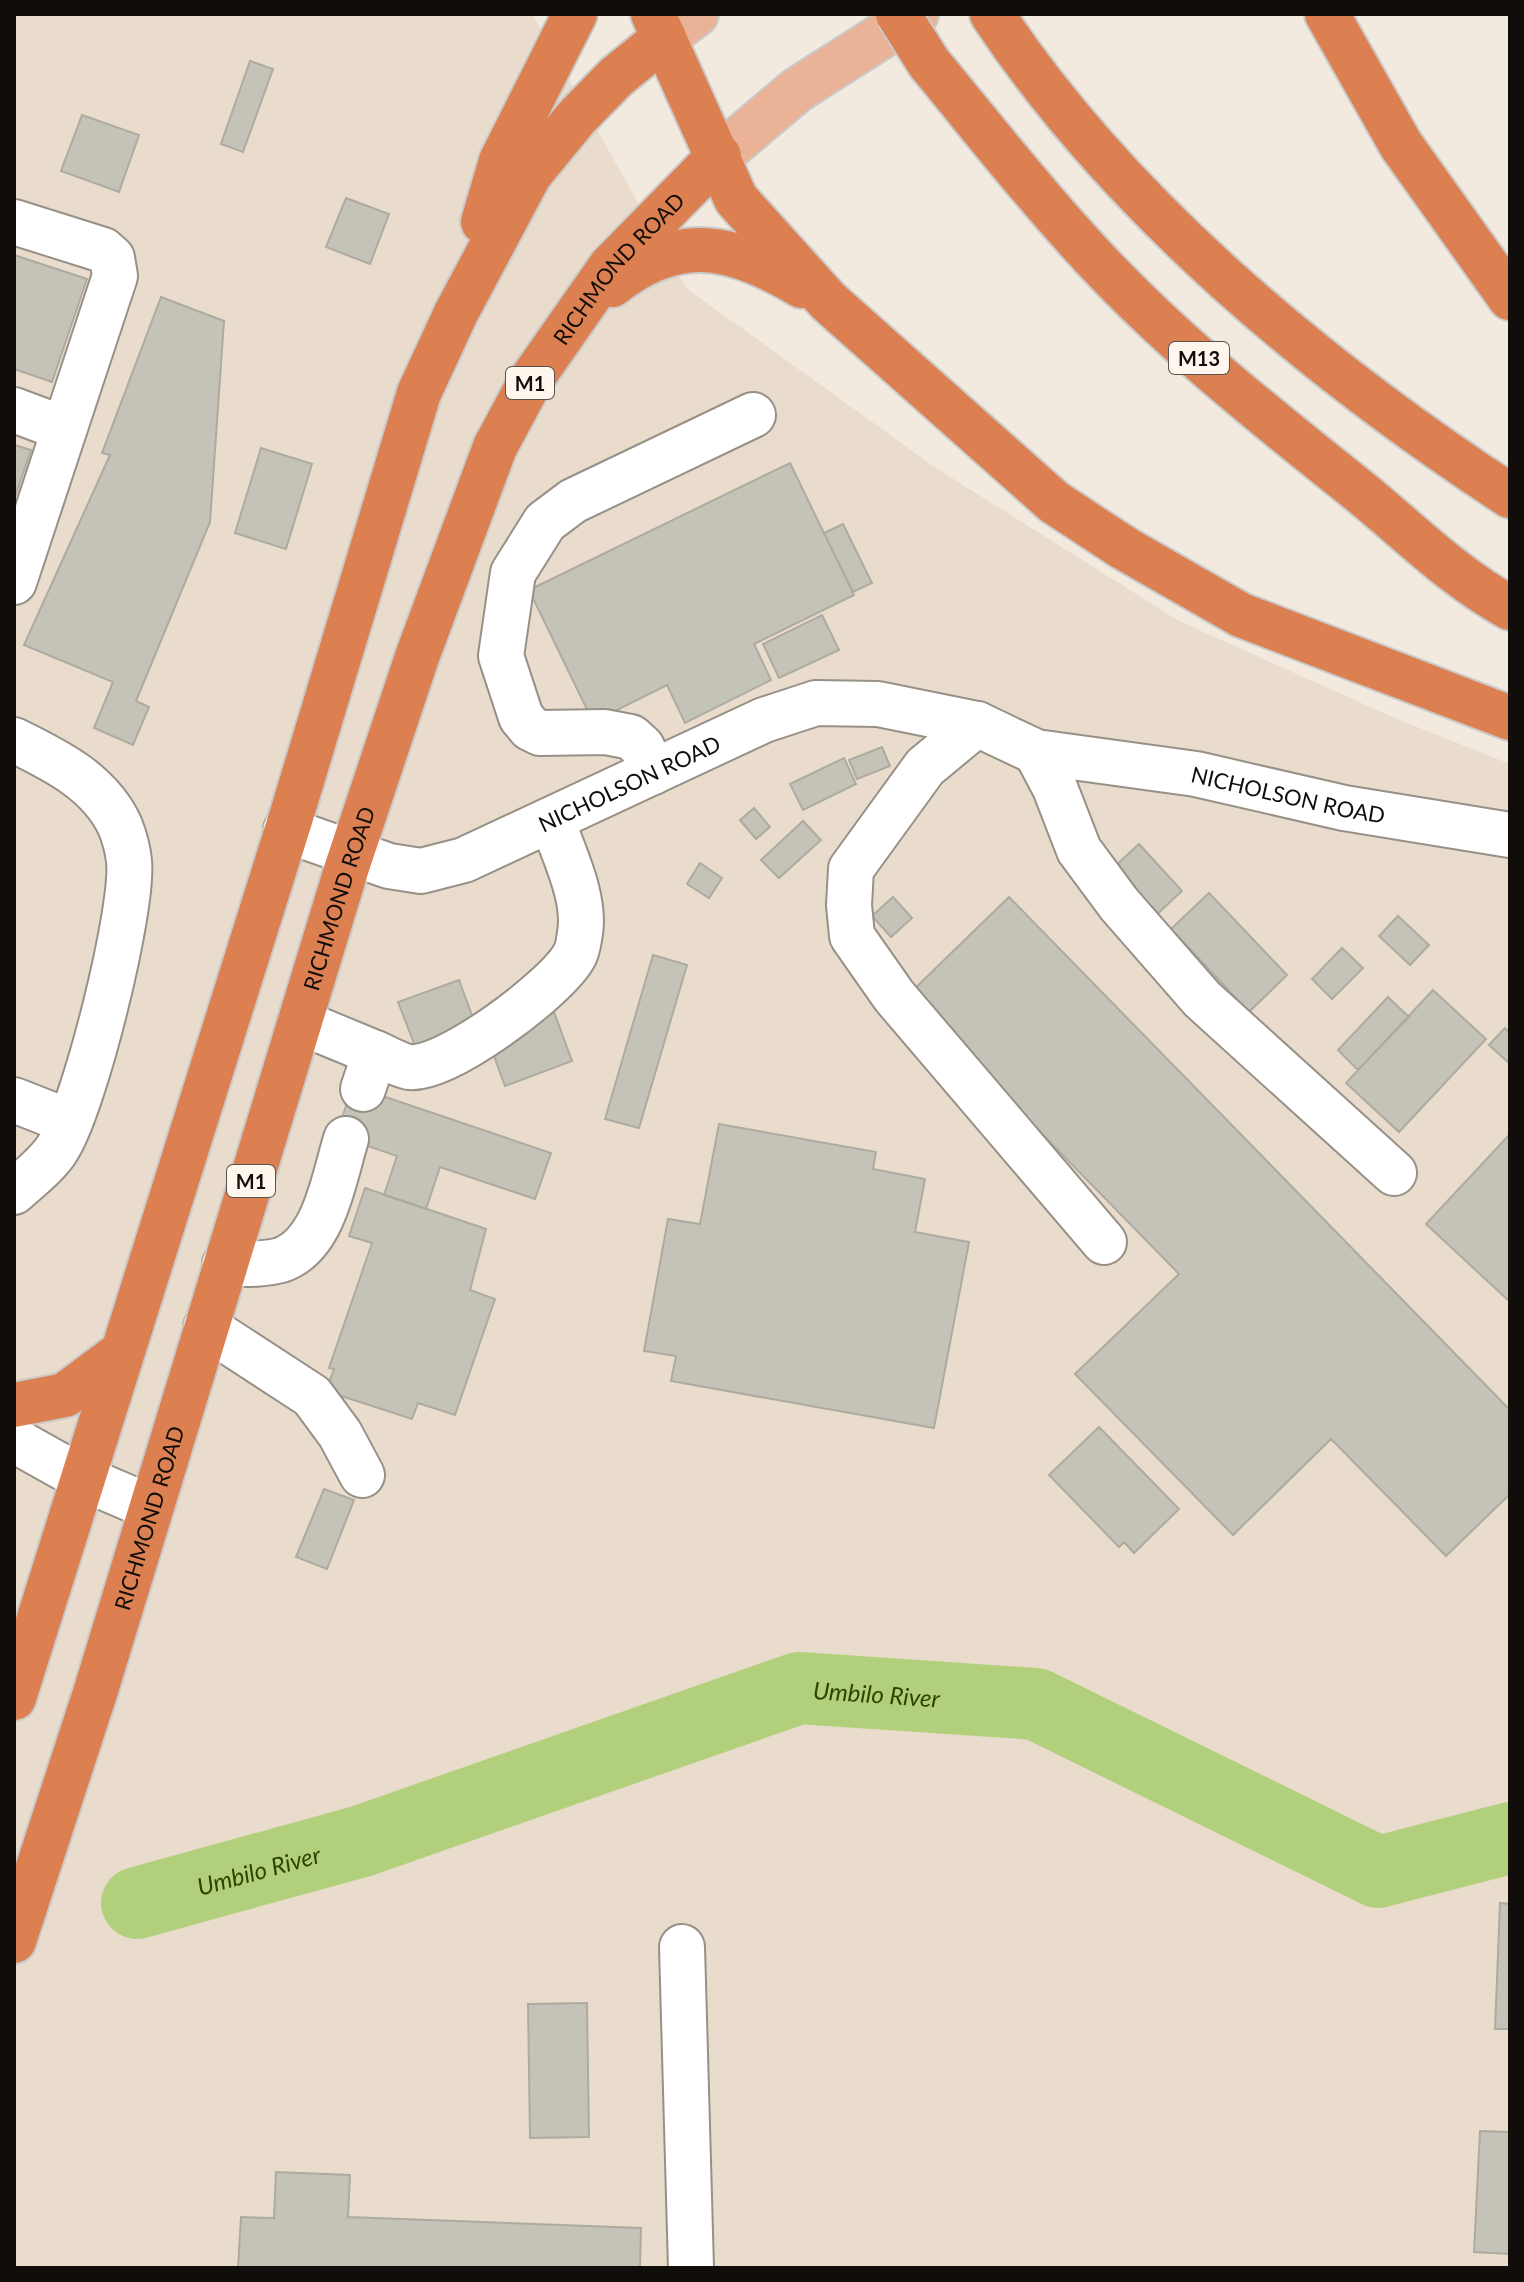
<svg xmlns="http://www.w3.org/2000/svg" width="1524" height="2282" font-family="Lato,sans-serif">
<rect width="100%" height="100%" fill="#f2e9df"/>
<!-- built -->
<path fill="#eadccc" d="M14,14h518l154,274 250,180 243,153 218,98 113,45v1504h-1496z"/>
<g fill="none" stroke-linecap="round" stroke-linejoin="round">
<!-- stream -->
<path stroke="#b2d07b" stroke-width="12" d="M110,1914l27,-11"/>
<!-- river -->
<path stroke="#b2d07b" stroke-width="72" id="s1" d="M137,1903l225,-62 437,-153 237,16 342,168 132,-34"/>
</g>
<!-- building -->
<path fill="#c5c3b8" stroke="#adaba0" stroke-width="2" d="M250,61l23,8 -30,83 -22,-8z
M82,115l57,20 -20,57 -58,-21z
M346,198l43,16 -19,50 -44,-17z
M14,255l73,24 -35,103 -38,-13z
M161,297l63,24 -14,201 -74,179 13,6 -16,38 -39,-17 19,-46 -89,-37 86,-190 -8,-2z
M14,445l17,5 -17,50z
M261,448l51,16 -26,85 -51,-16z
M790,463l64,132 -100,49 17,36 -86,43 -18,-38 -74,37 -64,-132z
M843,524l29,59 -19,9 -29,-59z
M822,615l17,35 -60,28 -16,-34z
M882,747l8,19 -33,13 -8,-19z
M844,758l12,26 -53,26 -13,-26z
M754,808l16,19 -14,12 -16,-19z
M803,821l18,19 -42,38 -18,-18z
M1139,844l43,47 -27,25 -43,-47z
M700,863l22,15 -13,20 -22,-14z
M1209,893l78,82 -38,37 -78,-83z
M893,897l19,21 -21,19 -19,-21z
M1009,897l501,513v84l-64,62 -115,-117 -98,96 -158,-161 104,-100 -272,-278z
M1398,916l31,29 -19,20 -31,-29z
M1342,948l21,20 -31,31 -20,-20z
M653,955l34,10 -48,163 -34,-9z
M459,980l18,49 -60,22 -19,-49z
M1433,990l53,49 -87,93 -53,-49z
M1388,997l21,20 -51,53 -20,-20z
M554,1012l18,49 -67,25 -18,-49z
M1505,1028l5,5v31l-21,-19z
M353,1086l198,67 -16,46 -95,-32 -14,42 -42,-14 13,-39 -61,-21z
M719,1124l157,28 -3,17 52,10 -10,53 54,10 -35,186 -263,-47 5,-25 -32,-5 24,-132 32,5z
M1510,1134v168l-84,-78z
M365,1188l121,41 -16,61 25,9 -40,116 -37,-12 -6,16 -86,-28 8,-22 -5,-1 43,-125 -23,-7z
M1099,1427l80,82 -45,44 -10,-11 -5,5 -70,-72z
M324,1489l30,11 -27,69 -31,-12z
M1500,1903l10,1v125h-15z
M587,2003l2,134 -59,1 -2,-134z
M1480,2131l30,1v122l-36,-2z
M276,2172l74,3 -2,42 293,11 -1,40h-402l3,-51 33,1z"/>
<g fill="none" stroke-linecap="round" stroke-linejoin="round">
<!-- minor casing -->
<g stroke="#979087" stroke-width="48">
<g id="minor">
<path d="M14,222l89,28 9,8 3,18 -101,306"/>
<path d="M14,410l48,18"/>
<path d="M977,724l-52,43 -74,102 -2,36 3,31 42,60 210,246"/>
<path d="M14,740c41,20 86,42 106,86 4,10 8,25 9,35 5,48 -45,248 -72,288 -10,16 -29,30 -43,43"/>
<path d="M1036,752l19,36 24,62 40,54 83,95 192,174"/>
<path d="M653,772l-11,-25 -11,-10 -26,-5 -65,1 -10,-5 -9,-11 -20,-61 12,-83 32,-51 28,-21 180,-86"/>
<path id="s2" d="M286,830l103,36 32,5 43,-11 300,-140 52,-17 62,1 99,20 59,28 160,22 148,34 166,27"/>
<path d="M300,1022l75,31 -12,36"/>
<path d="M375,1053c10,4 23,12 34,14 36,5 148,-79 165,-111 4,-6 5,-17 6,-23 6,-36 -17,-80 -28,-113"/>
<path d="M14,1100l56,22"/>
<path d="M225,1264c18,0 38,1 56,-4 44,-15 53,-83 65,-121"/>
<path d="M206,1327l106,69 28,38 22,41"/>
<path d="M14,1440l68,38 68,29"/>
<path d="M682,1947l9,321"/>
</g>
</g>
<!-- major casing -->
<g stroke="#cacac9" stroke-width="48">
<path id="major" d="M664,38l32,-24
M719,156l78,-66 119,-76"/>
</g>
<!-- highway casing -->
<g stroke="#cacac9" stroke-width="48">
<g id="highway">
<path d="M653,14l83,185 92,102 226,201 70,46 117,67 269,103"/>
<path d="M992,14c127,192 327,357 518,482"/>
<path d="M1327,14l74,131 109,153"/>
<path d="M929,63c48,58 94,117 144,172 83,94 182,173 280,251 54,43 96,88 157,122"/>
<path d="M483,222l18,-61 74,-147"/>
<path d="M612,285c67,-53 121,-40 190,1"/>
<path d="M14,1405l51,-10 55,-41"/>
<path d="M14,1698l277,-881 128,-424 37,-80 74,-139 46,-56 40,-41 48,-39"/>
<path id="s3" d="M14,1941l82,-251 251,-823 70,-210 78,-210 36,-67 79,-113 109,-111"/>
</g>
</g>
<!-- minor -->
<use href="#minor" stroke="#fff" stroke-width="44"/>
<!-- major -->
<use href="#major" stroke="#eab297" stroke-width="44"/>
<!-- highway -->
<use href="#highway" stroke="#dc7f51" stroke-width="44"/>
<!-- highway-bridge casing -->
<g stroke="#cacac9" stroke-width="48" stroke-linecap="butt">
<path id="highway-bridge" d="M898,14l31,49"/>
</g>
<!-- highway-bridge -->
<use href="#highway-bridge" stroke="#dc7f51" stroke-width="44"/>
</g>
<g text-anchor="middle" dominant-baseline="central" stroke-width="8" stroke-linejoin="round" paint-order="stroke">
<!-- shield labels -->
<g fill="#fff7ed" stroke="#58534e" stroke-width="2">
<rect x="1169" y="342" width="60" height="32" rx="6"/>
<rect x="506" y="367" width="48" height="32" rx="6"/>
<rect x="227" y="1165" width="48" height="32" rx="6"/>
</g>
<g font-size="20" font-weight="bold" fill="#100d0a">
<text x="1199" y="358">M13</text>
<text x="530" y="383">M1</text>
<text x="251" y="1181">M1</text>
</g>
<!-- street labels -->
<g font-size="22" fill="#100d0a" stroke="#fff7ed">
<text stroke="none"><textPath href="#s3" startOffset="1788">RICHMOND ROAD</textPath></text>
<text stroke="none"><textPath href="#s2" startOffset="368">NICHOLSON ROAD</textPath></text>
<text stroke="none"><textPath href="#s2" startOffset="1056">NICHOLSON ROAD</textPath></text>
<text stroke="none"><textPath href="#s3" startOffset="1092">RICHMOND ROAD</textPath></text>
<text stroke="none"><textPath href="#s3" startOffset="444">RICHMOND ROAD</textPath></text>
</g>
<!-- water labels -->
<g font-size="24" font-style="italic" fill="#314201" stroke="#fff7ed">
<text stroke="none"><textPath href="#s1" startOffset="774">Umbilo River</textPath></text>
<text stroke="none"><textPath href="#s1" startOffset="126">Umbilo River</textPath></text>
</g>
</g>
<!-- border -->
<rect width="1524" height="2282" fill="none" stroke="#100d0a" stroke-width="32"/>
</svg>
